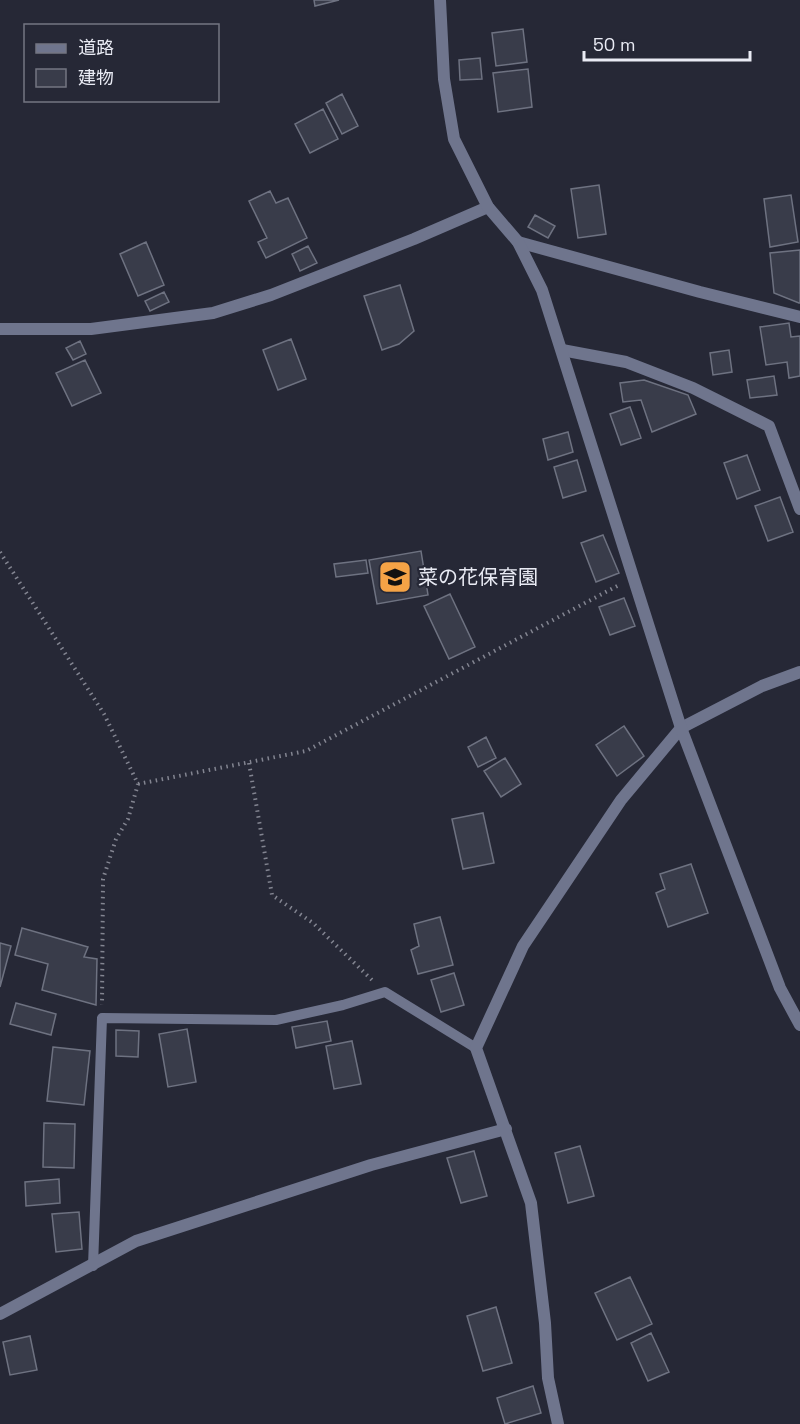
<svg xmlns="http://www.w3.org/2000/svg" width="800" height="1424" font-family="'Space Grotesk','Noto Sans JP',sans-serif">
<rect width="100%" height="100%" fill="#262836"/>
<!-- building -->
<path fill="#393c4a" stroke="#6e7281" stroke-width="1.5" d="M314,0h25l-24,6z
M523,29l4,33 -31,4 -4,-33z
M480,58l2,21 -22,1 -1,-20z
M528,69l4,38 -34,5 -5,-39z
M342,94l16,32 -16,8 -16,-31z
M323,109l15,30 -28,14 -15,-29z
M599,185l7,49 -28,4 -7,-49z
M270,191l6,12 12,-5 19,40 -41,20 -8,-16 9,-4 -18,-37z
M791,195l7,47 -28,5 -6,-48z
M535,215l20,11 -7,12 -20,-11z
M146,242l18,43 -26,11 -18,-42z
M308,246l9,17 -17,8 -8,-17z
M800,250v53h-1l-25,-10 -4,-40z
M400,285l14,46 -15,13 -17,6 -18,-54z
M164,292l5,10 -19,9 -5,-10z
M789,323l2,14 9,-1v40l-11,2 -2,-16 -21,3 -6,-38z
M291,339l15,40 -28,11 -15,-40z
M80,341l6,13 -13,6 -7,-12z
M729,350l3,22 -19,3 -3,-22z
M85,360l16,33 -29,13 -16,-33z
M774,376l3,19 -27,3 -3,-18z
M644,380l44,15 8,19 -44,18 -11,-32 -18,2 -3,-19z
M630,407l11,31 -20,7 -11,-31z
M568,432l5,20 -25,8 -5,-21z
M747,455l13,35 -23,9 -13,-36z
M577,460l9,31 -23,7 -9,-31z
M780,497l13,35 -25,9 -13,-35z
M603,535l16,38 -23,9 -15,-39z
M421,551l7,44 -51,9 -8,-44z
M366,560l2,13 -32,4 -2,-13z
M450,594l25,53 -26,12 -25,-53z
M624,598l11,28 -25,9 -11,-28z
M624,726l20,30 -27,20 -21,-31z
M486,737l10,21 -18,9 -10,-20z
M505,758l16,26 -20,13 -17,-26z
M483,813l11,50 -31,6 -11,-50z
M691,864l17,49 -40,14 -12,-34 9,-4 -5,-15z
M440,917l13,48 -35,9 -7,-24 8,-4 -5,-22z
M22,928l66,19 -4,10 13,2 -1,46 -54,-15 6,-26 -33,-9z
M0,943l11,3 -11,41z
M454,973l10,32 -23,7 -10,-32z
M16,1003l40,11 -5,21 -41,-11z
M327,1021l4,20 -35,7 -4,-21z
M187,1029l9,53 -28,5 -9,-53z
M116,1030l23,1 -1,26 -22,-1z
M352,1041l9,43 -27,5 -8,-43z
M53,1047l37,4 -6,54 -37,-4z
M44,1123l31,1 -1,44 -31,-1z
M580,1146l14,50 -26,7 -13,-50z
M474,1151l13,45 -26,7 -14,-45z
M59,1179l1,24 -34,3 -1,-24z
M79,1212l3,37 -26,3 -4,-38z
M630,1277l22,47 -35,16 -22,-47z
M496,1307l16,56 -29,8 -16,-55z
M651,1333l18,39 -21,9 -17,-38z
M30,1336l7,34 -27,5 -7,-33z
M533,1386l8,27 -36,11 -8,-26z"/>
<g fill="none" stroke-linecap="round" stroke-linejoin="round">
<!-- path -->
<path stroke="#838591" stroke-width="4" stroke-dasharray="1.5 4.5" stroke-linecap="butt" d="M0,552l104,162 34,70 -10,35 -12,20 -13,40 -1,126
M249,763l23,132 41,28 59,57
M138,784l168,-33 313,-166"/>
<!-- service -->
<path stroke="#6f758d" stroke-width="10" d="M93,1266l9,-248 174,2 67,-15 42,-13 91,56"/>
<!-- minor -->
<path stroke="#6f758d" stroke-width="12" d="M518,242l182,50 100,25
M0,329h91l122,-16 58,-18 143,-56 74,-32
M562,350l64,12 67,26 76,38 31,83
M0,1314l136,-73 235,-76 135,-36
M558,1424l-10,-46 -3,-55 -14,-120 -55,-155 47,-102 98,-146 60,-72 81,-42 38,-14"/>
<!-- tertiary -->
<path stroke="#6f758d" stroke-width="12" d="M440,0l4,79 10,60 34,68 30,35 24,48 139,438 99,260 20,37"/>
</g>
<!-- icons -->
<defs>
<g id="school-square" transform="scale(1.725)"><rect x="-9" y="-9" width="18" height="18" rx="4" fill="#f5a346" stroke="#262836"/><path d="M0-5L7-2L0 1L-7-2ZM-4 1L0 2.5L4 1V4Q0 6-4 4Z" fill="#111"/></g>
</defs>
<g fill-rule="evenodd">
<use href="#school-square" x="395" y="577"/>
</g>
<g text-anchor="middle" dominant-baseline="central" stroke-width="4.5" stroke-linejoin="round" paint-order="stroke">
<!-- poi labels -->
<g font-size="20" fill="#e9ebf4" stroke="#262836" text-anchor="start">
<text x="418" y="577">菜の花保育園</text>
</g>
</g>
<!-- legend -->
<rect x="24" y="24" width="195" height="78" fill="#262836" stroke="#747682" stroke-width="1.5"/>
<rect x="36" y="44" width="30" height="9" fill="#6f758d" stroke="#747682" stroke-width="1.5"/>
<text x="78" y="54" font-size="18" fill="#e9ebf4">道路</text>
<rect x="36" y="69" width="30" height="18" fill="#393c4a" stroke="#747682" stroke-width="1.5"/>
<text x="78" y="84" font-size="18" fill="#e9ebf4">建物</text>
<!-- scale -->
<path d="M584 51v9h166v-9" fill="none" stroke="#e9ebf4" stroke-width="3"/>
<text x="593" y="51" font-size="18" fill="#e9ebf4" stroke="#262836" stroke-width="4.5" paint-order="stroke">50 m</text>
</svg>
